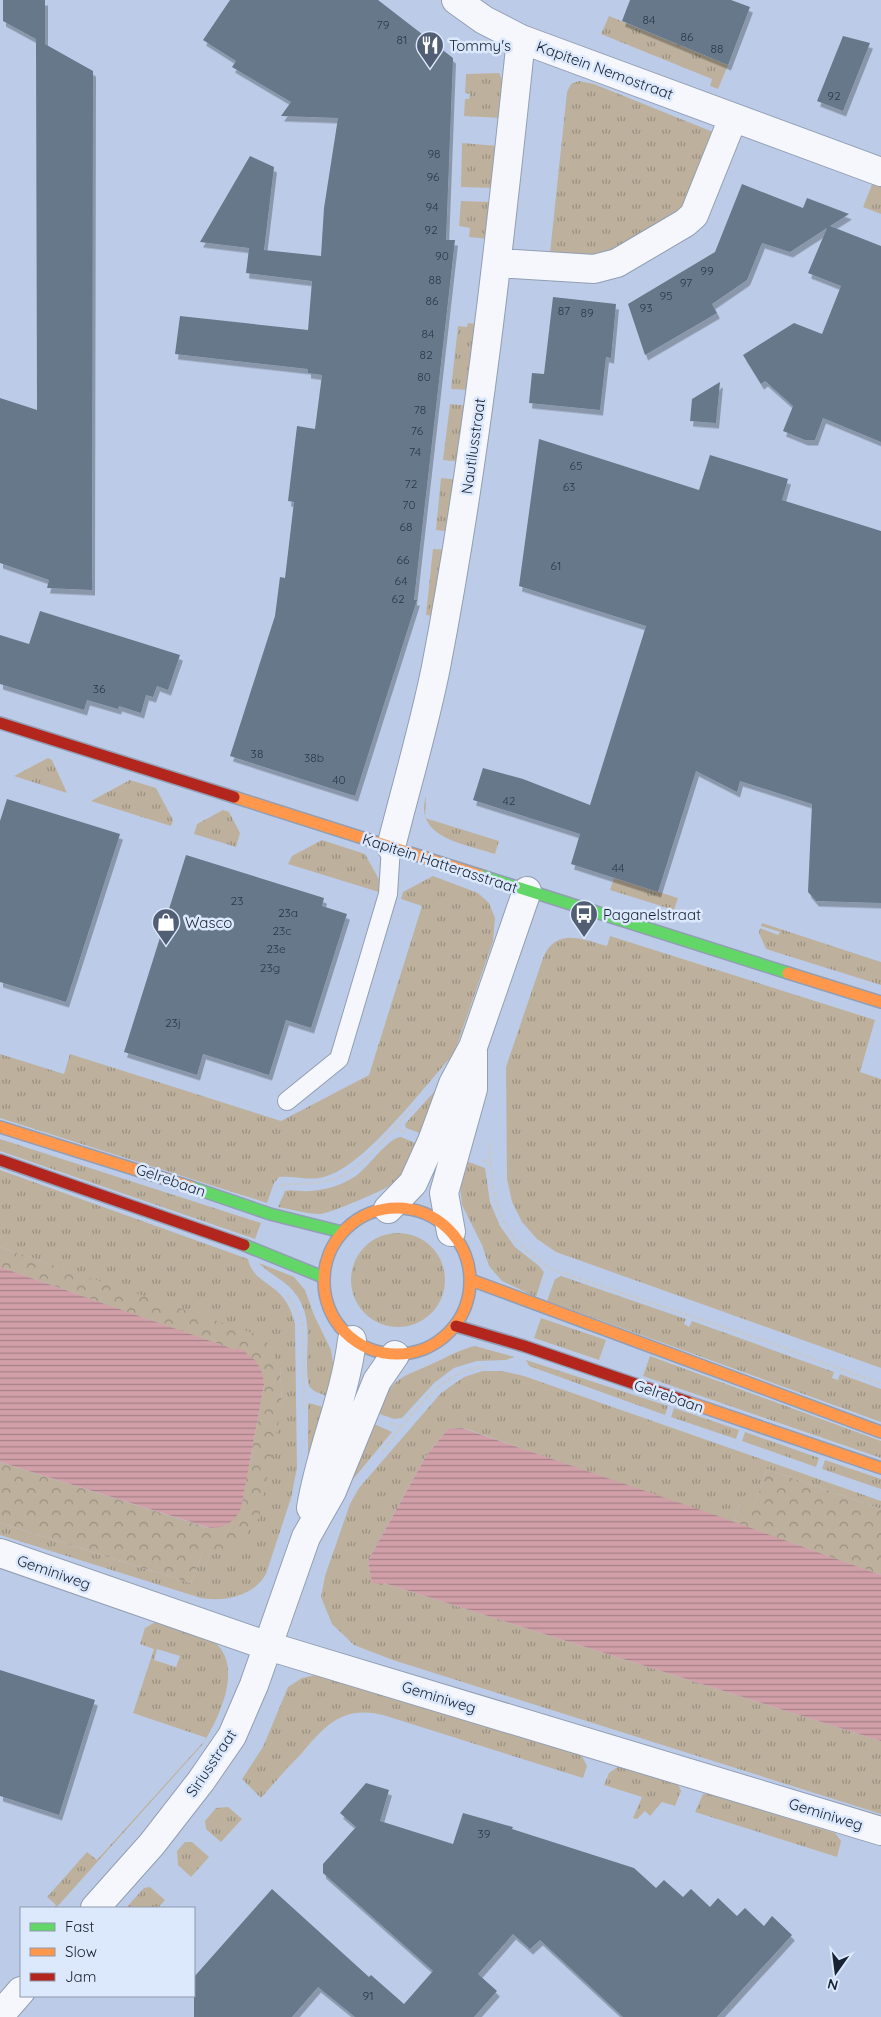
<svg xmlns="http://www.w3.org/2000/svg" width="881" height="2017" font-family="Quicksand,sans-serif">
<defs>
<pattern id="grass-tufts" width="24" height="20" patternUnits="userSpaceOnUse" patternTransform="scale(1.25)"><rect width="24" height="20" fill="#bdb19d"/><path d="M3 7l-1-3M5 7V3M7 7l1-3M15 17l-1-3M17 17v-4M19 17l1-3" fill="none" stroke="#999081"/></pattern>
<pattern id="forest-crowns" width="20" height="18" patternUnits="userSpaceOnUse" patternTransform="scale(1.25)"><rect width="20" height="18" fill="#bdb19d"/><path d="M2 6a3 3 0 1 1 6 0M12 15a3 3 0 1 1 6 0" fill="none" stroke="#999081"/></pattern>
<pattern id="water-rules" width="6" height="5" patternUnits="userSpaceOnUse" patternTransform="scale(1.25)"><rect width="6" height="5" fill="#d09fa7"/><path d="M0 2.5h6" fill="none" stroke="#a88189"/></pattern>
<filter id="shadow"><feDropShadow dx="3" dy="5.5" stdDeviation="0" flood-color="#0004"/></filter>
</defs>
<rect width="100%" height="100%" fill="#bccce8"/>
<!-- grass -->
<path fill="url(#grass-tufts)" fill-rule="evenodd" d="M609,16l119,49 -10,24 -8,-3 2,-7 -111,-45z
M499,73l6,12 -4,33 -37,-2 1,-17h4l1,-5 -5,-1 1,-19z
M579,81l15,3 119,48 -31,79 -83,47 -49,-5 17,-161 4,-8z
M462,143l36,3 -4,42 -33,-1z
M873,182l8,3v29l-18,-7z
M461,201l31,1 -4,37 -19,-2 1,-9 -11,-2z
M468,323l10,1 -8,66 -19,-1 7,-63 9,1z
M450,404l19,2 -7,56 -19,-2z
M441,478l19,2 -6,52 -18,-2z
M433,549l19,1 -9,67 -17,-2z
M48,758l4,2 15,33 -53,-17z
M130,780l26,8 17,32 -2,6 -80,-25z
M426,796l-1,22 74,23 -4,13c-29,-10 -82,-16 -69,-58z
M223,810l6,2 11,21 -4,14 -42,-13 3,-10z
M322,840l43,14 17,31 -3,7 -91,-28 4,-8z
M433,876l45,17 11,10 6,15 -2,23 -36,104 -6,12c-29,32 -87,110 -127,120 -15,4 -30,-1 -45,0l-5,6 -7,20 -267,-85v-64l64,20 6,-20 211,67 88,-46 53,-169 -21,-7 2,-7z
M614,878l64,20 -4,12 -64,-20z
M762,923l119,39v23l-115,-36 -7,-16 1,-5 18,7 2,-3 -19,-6z
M610,936l265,84 -15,52 21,7v289l-325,-116 -19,-13 -15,-17 -10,-20 -5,-23 -1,-112 37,-109c13,-31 39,-19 64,-12z
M443,1082l-18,53 -19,-7 -1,-4z
M401,1137l19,8c-6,13 -12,25 -22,36 -6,6 -69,33 -78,33 -14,0 -29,-5 -42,-7l7,-16c8,-2 16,1 24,0 17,-1 34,-6 48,-16 11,-8 32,-38 44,-38z
M0,1139l261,84 -6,16 -255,-88z
M466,1161l19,7 5,34 10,24 15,21 24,19 5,6 -8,25 -34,-16 -13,-15 -7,-21 -20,-40 -2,-20z
M0,1170l248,89c4,19 19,22 31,34 9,9 13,19 16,31l2,144 -6,30 -25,76c-13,23 -42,28 -65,24l-201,-63v-12l191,60 12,-32 79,-145 -2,-40 -173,-82 -107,-37z
M351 1280a47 47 0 1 1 94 0a47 47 0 1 1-94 0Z
M259,1263l35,14 11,13 9,25 17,35 3,20 -5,27 -15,-6 -5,-5c-7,-32 8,-64 -14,-93 -10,-13 -25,-18 -36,-30z
M561,1276l125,43 -2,5 5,3 3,-6 142,51 -2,6 6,2 2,-6 41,15v33l-334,-121 8,-22z
M541,1318l65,22 -7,20 -65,-22z
M475,1346l39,11 -8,3 -29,1 -23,7 -20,15 -32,35 -8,1 -17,-6c18,-39 23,-34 59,-51 13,-6 25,-13 39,-16z
M650,1356l231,85v17l-238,-82z
M526,1360l142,46 -3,9 -136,-49z
M483,1371h19l22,5 357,125v8l-114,-40 -11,32 -9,5 -7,-3 -7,19 -270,-94 -15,1 -22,27 -56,101 -2,4 4,20 12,2 497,158v73l-488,-154 -39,-15 -22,-21 -11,-27 4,-21 25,-72 9,-16 82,-95 23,-16z
M309,1403l17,5 -18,51v-54z
M674,1408l65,22 -3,9 -65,-22z
M372,1423l20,9 -42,51z
M745,1432l74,26 -3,9 -74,-26z
M825,1460l56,19v10l-59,-20z
M159,1620c17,6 40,11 54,21 32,24 6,78 -11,104l-146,163h-3l3,-3 -9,-8 40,-45 10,8 110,-122 -74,-25 21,-64 -14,-5 5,-16zM157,1649l23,7 -4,11 -22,-7z
M320,1674l261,80 6,12 -4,12 -200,-63c-41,-10 -58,11 -82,39 -14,14 -27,29 -40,44l-19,-19 21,-32 25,-60 14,-9z
M619,1766l59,18 3,7 -6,15 -13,-4 -12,14 -5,-5 -8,8 -4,-1 9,-21 -38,-12 5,-12z
M703,1794h7l125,39 6,8 -4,16 -142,-45z
M228,1807l14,12 -21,23 -15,-13 -1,-8 11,-13z
M185,1842h7l17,15 -18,20 -13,-12 -1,-14z
M150,1887l15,13 -7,8h-32l18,-20z"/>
<!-- forest -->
<path fill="url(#forest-crowns)" d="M0,1247l264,90 16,29 2,40 -23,112 -27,34 -29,-1 -12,32 -191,-60v-61l209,66c15,0 26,-6 32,-20l23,-123c-4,-24 -9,-25 -29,-35l-235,-83z
M767,1469l114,40v66l-148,-53 7,-19 7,2 9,-4z"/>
<!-- water -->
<path fill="url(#water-rules)" d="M0,1267l236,83 1,-2 9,3v2c12,8 17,17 18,32l-23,123c-6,14 -16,20 -31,20l-210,-66z
M462,1428l256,88 163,59v166l-497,-158 -2,2 -10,-3 -4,-21 2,-4 56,-101 22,-27z"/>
<!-- building -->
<path fill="#66788a" filter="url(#shadow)" d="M3,0h42v44l-42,-23z
M230,0h148l75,58 -7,182h9l-41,360h3l-62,196 -125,-40 45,-140 5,-39 5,1 9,-76 -6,-1 9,-75 18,3 7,-54 -14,-2v-4l-133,-15 5,-38 128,14 4,-49 -66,-8 3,-25 -49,-6 50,-86 24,11 -10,83 57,6 3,-48 14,-90 -57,-2 10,-14 -59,-35 4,-6 -33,-21z
M630,0h101l19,7 -22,58 -106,-44z
M843,36l27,7 -27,68 -26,-10z
M36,39l57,32 -1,519 -45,-2 2,-8 -49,-17v-165l37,12z
M742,184l61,24 4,-10 42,16 -19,12 51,20v196l-58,-24 -8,22h-10l-22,-9 10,-25 -28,-25 -4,3 -18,-29 51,-32 28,11 19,-48 -33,-13 19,-45 -37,24 -28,-9 -15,37 -35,24 5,9 -72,42 -17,-51 87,-52z
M553,297l63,7 -5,54 -5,-1 -6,53 -71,-7 3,-30 12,1z
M720,382l-4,41 -26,-2 2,-22z
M539,439l160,51 11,-35 78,24 -6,21 99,31v372l-65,-2 -8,-9 4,-88 -72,-23 -3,11 -41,-21 -38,121 -87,-28 9,-30 -107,-34 10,-32 40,11 67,26 56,-179 -127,-40z
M40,611l140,44 -12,35 -11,-4 -4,11 -7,-2 -5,18 -22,-7 -1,3 -31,-9 -3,10 -84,-26v-49l29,9z
M7,799l113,35 -54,168 -66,-20v-161z
M186,855l138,43 -2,8 25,8 -36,114 -25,-8 -17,55 -66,-21 -6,21 -73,-23z
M0,1670l95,30 -36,115 -59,-19z
M366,1783l23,7 -9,31 73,23 10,-31 50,14 -1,2 122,39 22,20 8,-8 19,17 8,-8 19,18 8,-9 19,18 8,-8 19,18 8,-10 20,19 -75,82h-94l-83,-77 -10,9 -17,-15 -35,40 19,17 -23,26h-119l-37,-30 -26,30h-98v-40l78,-88 97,88 2,-2 33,29 29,-33 -110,-98v-9l33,-37 -16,-14z"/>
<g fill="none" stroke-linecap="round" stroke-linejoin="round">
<!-- lane casing -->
<g stroke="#929eb3" stroke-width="20">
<path id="lane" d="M287,1101l52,-42 49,-165 3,-47"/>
</g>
<!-- street casing -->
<g stroke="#929eb3" stroke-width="30">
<path id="street" d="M456,0l28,20 37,19 360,133
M498,263l96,6 23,-6 68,-40 9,-8 39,-97
M391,847c15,-60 33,-120 45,-180 40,-208 63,-418 85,-628
M388,1209l25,-26 19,-42 21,-57 20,-37 54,-156
M451,1232l-7,-39 29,-104v-38
M311,1508c9,-57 34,-110 41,-168
M0,1553l268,93 613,185
M95,1908l57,-64 49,-63 31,-45 22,-51 52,-148 26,-46 45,-110 18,-26
M0,2015l21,-24"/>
</g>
<!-- fast casing -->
<g stroke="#929eb3" stroke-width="14">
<path id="fast" d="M479,875l309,98
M191,1187l79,27 72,18
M244,1245l79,32"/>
</g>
<!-- slow casing -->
<g stroke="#929eb3" stroke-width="14">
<path id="slow" d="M234,797l245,78
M788,973l93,29
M0,1127l191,60
M324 1281a73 73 0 1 1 146 0a73 73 0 1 1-146 0Z
M471,1280l410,152
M688,1402l193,66"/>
</g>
<!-- jam casing -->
<g stroke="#929eb3" stroke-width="14">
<path id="jam" d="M0,723l234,74
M0,1160l244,85
M456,1326l68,20 164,56"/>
</g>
<!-- path -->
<path stroke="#c4c9d1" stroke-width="3" stroke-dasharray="5 2.5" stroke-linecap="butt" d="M394,1128l17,-19
M482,1160l8,3c5,54 15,74 61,106l217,73 113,42
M490,1163v-20
M280,1187l3,-3c61,1 72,-11 111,-56l12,4
M288,1295l15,29 1,86
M390,1423l12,4
M382,1451c28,-33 57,-82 104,-84"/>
<!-- lane -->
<use href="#lane" stroke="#f5f7fc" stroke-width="18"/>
<!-- street -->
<use href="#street" stroke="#f5f7fc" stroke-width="28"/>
<!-- fast -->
<use href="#fast" stroke="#63d668" stroke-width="11"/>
<!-- slow -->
<use href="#slow" stroke="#ff974d" stroke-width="11"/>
<!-- jam -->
<use href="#jam" stroke="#b3261e" stroke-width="11"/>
</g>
<!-- icons -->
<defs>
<g id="restaurant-pin" transform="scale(1.4375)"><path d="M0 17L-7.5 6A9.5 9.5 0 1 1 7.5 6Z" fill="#515e74" stroke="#dce8fc"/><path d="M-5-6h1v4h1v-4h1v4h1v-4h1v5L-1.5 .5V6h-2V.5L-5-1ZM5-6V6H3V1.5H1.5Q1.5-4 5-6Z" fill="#fff"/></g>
<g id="bus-pin" transform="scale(1.4375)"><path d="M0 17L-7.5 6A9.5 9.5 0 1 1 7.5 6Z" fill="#515e74" stroke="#dce8fc"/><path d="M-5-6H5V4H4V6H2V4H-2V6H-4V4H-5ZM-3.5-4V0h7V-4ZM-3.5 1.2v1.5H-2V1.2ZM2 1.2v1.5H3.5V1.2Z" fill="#fff"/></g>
<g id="shop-pin" transform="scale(1.4375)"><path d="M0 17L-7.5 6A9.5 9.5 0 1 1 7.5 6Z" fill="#515e74" stroke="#dce8fc"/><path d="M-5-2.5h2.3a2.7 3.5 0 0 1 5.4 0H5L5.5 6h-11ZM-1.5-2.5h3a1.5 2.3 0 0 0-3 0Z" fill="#fff"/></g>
</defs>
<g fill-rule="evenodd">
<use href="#restaurant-pin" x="430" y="45"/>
<use href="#bus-pin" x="584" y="914"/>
<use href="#shop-pin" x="166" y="922"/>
</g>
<g text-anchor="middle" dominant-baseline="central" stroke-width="5" stroke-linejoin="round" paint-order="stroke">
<!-- number labels -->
<g font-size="12" fill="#2c384a">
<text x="649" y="19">84</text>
<text x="383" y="24">79</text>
<text x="687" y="36">86</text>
<text x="402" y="39">81</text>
<text x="717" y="48">88</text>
<text x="834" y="95">92</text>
<text x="434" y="153">98</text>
<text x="433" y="176">96</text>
<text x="432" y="206">94</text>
<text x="431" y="229">92</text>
<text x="442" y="255">90</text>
<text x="707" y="270">99</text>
<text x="435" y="279">88</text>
<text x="686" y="282">97</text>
<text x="666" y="295">95</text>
<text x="432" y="300">86</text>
<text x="646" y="307">93</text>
<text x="564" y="310">87</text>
<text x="587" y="312">89</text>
<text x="428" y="333">84</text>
<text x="426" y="354">82</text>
<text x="424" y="376">80</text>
<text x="420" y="409">78</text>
<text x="417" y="430">76</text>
<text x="415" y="451">74</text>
<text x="576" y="465">65</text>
<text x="411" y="483">72</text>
<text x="569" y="486">63</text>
<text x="409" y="504">70</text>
<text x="406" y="526">68</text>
<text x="403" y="559">66</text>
<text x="556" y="565">61</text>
<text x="401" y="580">64</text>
<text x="398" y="598">62</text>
<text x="99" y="688">36</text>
<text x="257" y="753">38</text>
<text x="314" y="757">38b</text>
<text x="339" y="779">40</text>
<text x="509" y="800">42</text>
<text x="618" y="867">44</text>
<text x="237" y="900">23</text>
<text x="288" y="912">23a</text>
<text x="282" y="930">23c</text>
<text x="276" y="948">23e</text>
<text x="270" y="967">23g</text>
<text x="173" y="1022">23j</text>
<text x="484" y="1833">39</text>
<text x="368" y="1995">91</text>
</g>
<!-- poi labels -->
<g font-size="15" fill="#182335" stroke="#dce8fc" text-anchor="start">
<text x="449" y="45">Tommy's</text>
<text x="603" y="914">Paganelstraat</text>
<text x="185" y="922">Wasco</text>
</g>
<!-- street labels -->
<g font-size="15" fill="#182335" stroke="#dce8fc">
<text transform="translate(605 70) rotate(20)">Kapitein Nemostraat</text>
<text transform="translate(473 446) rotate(-82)">Nautilusstraat</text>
<text transform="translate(440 863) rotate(18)">Kapitein Hatterasstraat</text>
<text transform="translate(171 1180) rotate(19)">Gelrebaan</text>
<text transform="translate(669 1396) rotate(19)">Gelrebaan</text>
<text transform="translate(54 1572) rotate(19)">Geminiweg</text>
<text transform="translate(439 1697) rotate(17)">Geminiweg</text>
<text transform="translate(211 1763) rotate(-56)">Siriusstraat</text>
<text transform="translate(826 1814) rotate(17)">Geminiweg</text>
</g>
</g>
<!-- legend -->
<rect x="20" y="1907" width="175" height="90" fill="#dce8fc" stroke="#8e99ac"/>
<rect x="30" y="1923" width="25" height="8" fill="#63d668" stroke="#8e99ac"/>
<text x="65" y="1932" font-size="15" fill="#182335">Fast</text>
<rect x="30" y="1948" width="25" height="8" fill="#ff974d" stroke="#8e99ac"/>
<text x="65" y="1957" font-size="15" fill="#182335">Slow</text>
<rect x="30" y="1973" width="25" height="8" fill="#b3261e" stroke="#8e99ac"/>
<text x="65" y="1982" font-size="15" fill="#182335">Jam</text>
<!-- north arrow -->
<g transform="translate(836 1972) rotate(194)" stroke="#dce8fc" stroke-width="4" paint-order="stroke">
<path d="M0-4L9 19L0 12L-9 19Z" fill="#182335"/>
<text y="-8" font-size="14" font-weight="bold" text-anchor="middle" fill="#182335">N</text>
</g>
</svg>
